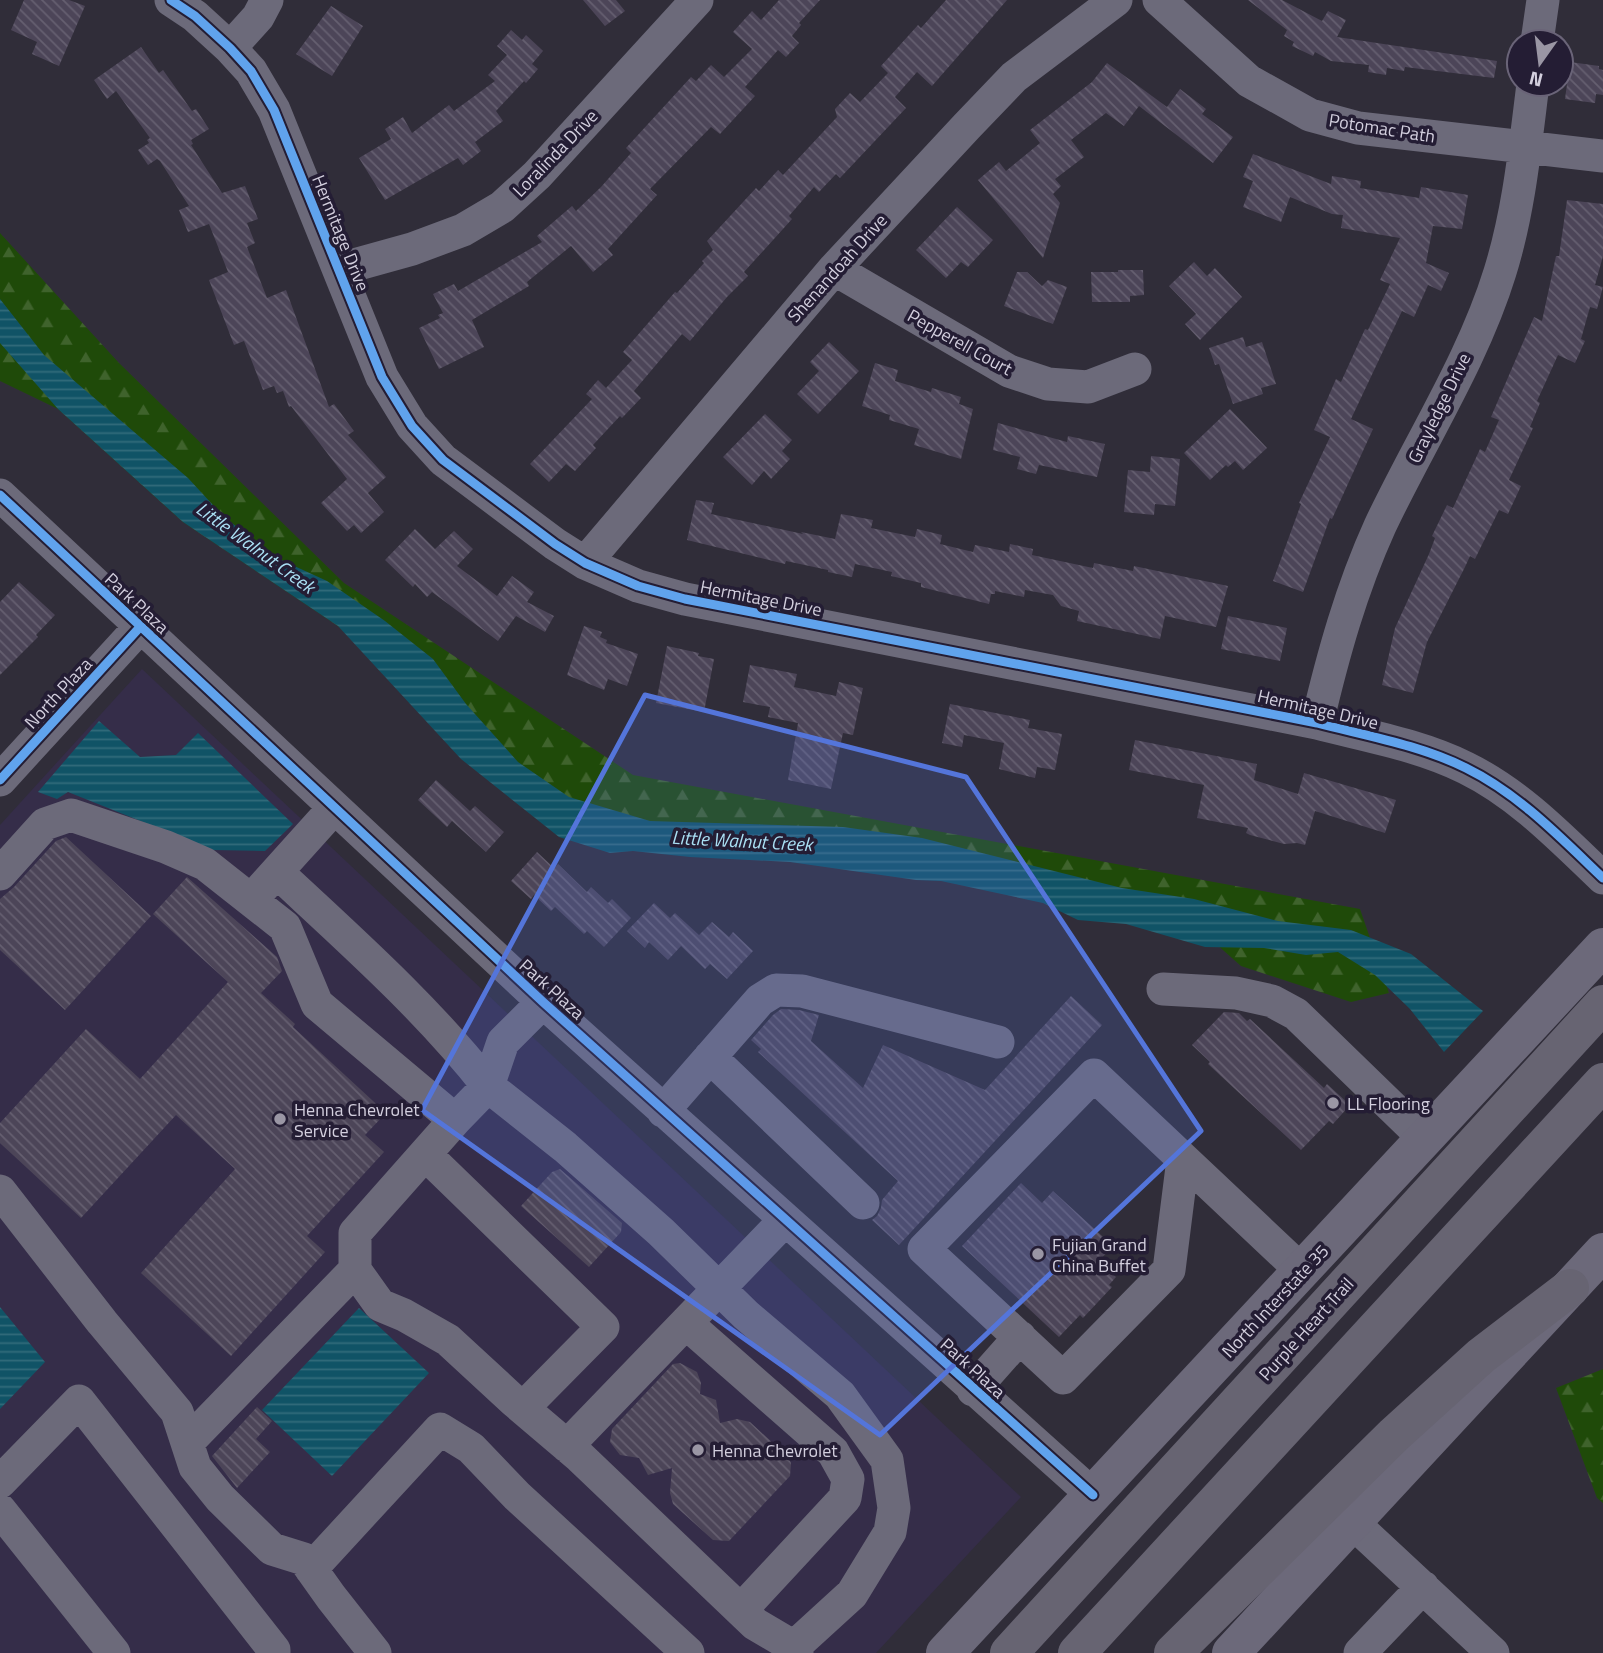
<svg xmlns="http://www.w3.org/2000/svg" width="1603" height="1653" font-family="'Titillium Web',sans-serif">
<defs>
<pattern id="forest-firs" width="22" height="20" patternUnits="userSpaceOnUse" patternTransform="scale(1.75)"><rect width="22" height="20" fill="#1f4a09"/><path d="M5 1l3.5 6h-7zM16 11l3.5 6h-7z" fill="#3f632c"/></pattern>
<pattern id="water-rules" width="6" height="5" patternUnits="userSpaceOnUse" patternTransform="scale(1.75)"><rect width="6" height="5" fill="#105366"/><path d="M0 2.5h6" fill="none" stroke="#326b7b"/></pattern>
<pattern id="building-back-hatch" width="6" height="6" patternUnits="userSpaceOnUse" patternTransform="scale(1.75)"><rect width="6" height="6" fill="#4c4558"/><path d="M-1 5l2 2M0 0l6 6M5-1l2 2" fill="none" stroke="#655f70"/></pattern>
</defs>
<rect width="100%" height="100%" fill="#302d39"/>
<!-- built -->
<path fill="#352d49" d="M142,669l879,828 -145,156h-876v-828z"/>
<!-- forest -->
<path fill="url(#forest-firs)" d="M0,233l119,130 225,220 289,192 727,134 29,84 -38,9 -110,-36 -26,-23 -211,-56 -196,-32 -234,-15 -236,-214 -155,-104 -125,-113 -58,-28z
M1603,1369v134l-6,-5 -41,-110z"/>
<!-- water -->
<path fill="url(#water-rules)" d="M0,299l44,56 144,123 36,39 55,42 48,22 58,40 48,38 33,45 52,58 51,35 81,24 193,6 79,11 200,50 72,11 84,22 73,9 60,24 72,57 -39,41 -34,-43 -35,-34 -37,-23 -32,3 -42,-7 -59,-1 -79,-23 -48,-4 -35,-17 -102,-22 -25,-1 -126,-18 -100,-5 -57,-6 -23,2 -51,-16 -98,-78 -123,-133 -155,-104 -125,-113 -58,-66z
M99,721l41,36 36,-2 22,-22 95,91 -28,27 -52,-1 -145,-58 -11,7 -19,-7z
M0,1307l45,55 -45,47z
M359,1308l70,65 -97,103 -70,-66z"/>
<!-- building -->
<path fill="url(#building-back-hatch)" d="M24,0h45l16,6 -26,60 -27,-12 5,-12 -26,-12z
M583,0h33l9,11 -20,15z
M779,0h41l-21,23 2,2 -9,11 7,7 -13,14 -8,-7 -33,37 10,9 -35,38 -9,-7 -61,62 7,6 -49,54 5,6 -20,17 -22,-26 -44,36 2,4 -57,34 12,27 -45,22 -20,-41 21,-10 -2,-3 5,-2 -10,-19 21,-10 4,7 84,-49 -5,-6 35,-30 4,5 25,-24 30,-34 -5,-5 65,-71 5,4 15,-16 13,12 28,-28 -19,-17 19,-21 9,9z
M946,0h61l-75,86 -15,-14 -22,25 11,11 -66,70 -4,-4 -17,18 -5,-5 -25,29 3,3 -48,53 4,4 -21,21 -37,44 -8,-7 -48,57 7,7 -19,20 -2,-2 -27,29 3,3 -21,23 -9,-7 -17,18 -19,-18 62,-65 -6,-5 12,-14 8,8 26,-28 -9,-8 52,-60 2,1 27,-30 -2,-2 11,-11 -6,-9 49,-53 3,3 19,-21 5,5 54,-58 -2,-8 15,-16 10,9 28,-29 -7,-7 37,-41 3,3z
M1248,0h34l40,21 6,-10 18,9 -9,17 160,24 -3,17 -89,-11 -1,4 -17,-3 -1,7 -18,-3 1,-7 -38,-4 -16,-9 -2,4 -21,-10 2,-4 -10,-6 3,-6z
M331,6l32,20 -31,50 -36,-22z
M511,30l11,10 4,-5 17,16 -11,13 6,5 -12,14 -2,-2 -28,30 7,10 -28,21 6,9 -18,14 -5,-7 -73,42 -26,-42 32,-19 -6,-10 18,-12 9,16 37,-28 5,6 41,-30 -7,-6 19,-20 -10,-9z
M141,47l18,26 4,-3 29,41 4,-2 13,20 -18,11 2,4 -2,1 31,48 23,-7 13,33 -11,4 8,20 -8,4 20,51 19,-8 43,117 5,-3 20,27 -6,4 38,42 -18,16 16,19 -23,21 -7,-8 -7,6 -26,-28 26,-24 -56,-73 -2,1 -6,-16 -6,2 -3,-7 -11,4 -19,-49 -10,4 -25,-65 19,-8 -19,-48 -21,8 -9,-22 10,-4 -29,-45 -3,-2 -9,6 -10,-15 11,-7 -2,-3 3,-2 -34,-47 -9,8 -13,-19z
M1570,62l29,4v3l4,1v25l-7,-1 -1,9 -30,-4z
M1107,63l60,44 13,-18 26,20 -4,5 31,23 -20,26 -74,-57 -15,20 -18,-13 -35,27 13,17 -29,22 6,7 -8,8 7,9 -17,55 -65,-78 21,-18 7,9 34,-28 -10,-13 62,-48z
M1253,154l78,30 1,-8 29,5 -1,7 59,10 2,-11 47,8 -6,34 -29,-3 -7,37 23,10 -8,18 -13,-6 -14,32 -12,-6 -51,108 22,10 -41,90 -2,-1 -27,74 -30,-11 28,-77 -2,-1 31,-66 -16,-7 22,-51 5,3 24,-53 3,1 22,-46 -10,-4 20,-42 -59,-10 2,-13 -11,-1 -42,-17 -9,25 -38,-15 10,-26 -10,-4z
M1567,200l36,4v52l-8,29 8,2 -6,22 -7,-2 -9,32 4,2 -10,22 -17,-8 -21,46 3,2 -10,24 3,1 -24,52 12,6 -13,28 -9,-4 -24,49 -5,-3 -5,11 -38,75 -14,51 -31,-8 13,-57 34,-74 6,-16 -3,-2 15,-31 6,3 27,-59 5,3 14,-32 -8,-3 43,-100 8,4 14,-65h3z
M957,207l36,33 -25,27 -7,-5 -15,16 -30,-28z
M1194,262l13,14 8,-8 27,29 -42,43 -15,-16 11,-10 -27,-28z
M1118,270h25l1,25 -14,1v6h-38l-1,-30h27z
M1017,272h10l15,14 6,-6 19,7 -14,37 -49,-18z
M1243,337l3,10 16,-5 14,42 -15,4 2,6 -30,10 -14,-40 -4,1 -6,-17z
M829,342l30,29 -41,43 -21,-20 22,-23 -9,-9z
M875,363l23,7 -3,11 36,11 1,-4 29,9 -2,7 14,5 -12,50 -47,-14 5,-16 -30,-9 1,-5 -28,-9z
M1230,409l37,39 -24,22 -8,-9 -7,6 -2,-2 -16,15 -26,-27z
M765,414l27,26 -10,11 8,8 -19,20 -7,-8 -12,14 -29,-28z
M998,423l69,19 1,-6 37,8 -8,33 -58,-12 -3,9 -19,-5 3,-12 -27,-7z
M1151,456l29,3 -5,47 -20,-2 -1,11 -30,-3 4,-42 22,2z
M696,500l18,3 -3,11 92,20 -2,-2 34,7 6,-25 32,6 -2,8 44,9 2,-8 25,6 -2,9 33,8 2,-7 34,7 1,-8 23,5 -1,6 61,13 1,-5 39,8 1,-5 94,20 -12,41 -51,-11 -5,23 -83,-18 2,-10 -18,-5 -8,-11 -28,-5 -1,7 -29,-6v3h-4l-2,10 -68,-17v-4l-30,-7 1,-4 -37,-8 -3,13 -24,-5v-2l-42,-9 -1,3 -98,-24z
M415,529l20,20 19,-18 19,18 -16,17 40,30 15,-20 22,16 -7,10 27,14 -9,16 -29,-16 -18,25 -66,-49 -5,5 -12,-13 -2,3 -28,-27z
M19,582l36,33 -19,20 2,2 -38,38v-73z
M1228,616l59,12 -7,33 -59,-12z
M584,626l18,6 -2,5 7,3 -1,3 32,11 -11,32 -19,-7 -4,11 -37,-15z
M667,646l32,7 -1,3 16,3 -10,53 -48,-9z
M750,665l47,9 -3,13 42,9 3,-14 24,6 -10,47 -10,-2 -12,56 -43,-9 10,-57 -30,-6 2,-10 -27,-5z
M950,704l80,16 -2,8 34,6 -7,36 -18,-3 -2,11 -36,-9 5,-26 -40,-8 -2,12 -20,-4z
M1135,740l122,24 -3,16 44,14 6,-21 92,27 -11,33 -70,-22 -10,34 -8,-2 -13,1 -34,-9 -4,-2 2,-5 -51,-10 7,-33 -75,-15z
M436,780l34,31 5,-5 29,26 -18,20 -34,-31 -5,6 -29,-27z
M66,837l85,79 -86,94 -65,-60v-51l14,-12 42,-46z
M537,852l17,16 4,-4 29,28 4,-5 17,16 4,-4 19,19 -27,29 -17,-16 -3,3 -29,-27 -4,4 -17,-16 -3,4 -20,-18z
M187,877l90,80 5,14 -21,22 34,31 -2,3 93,86 -21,22 19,17 -77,84 18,16 -94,104 -90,-83 94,-104 -59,-54 -95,103 -81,-75v-20l86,-94 54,50 88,-97 -75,-68z
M654,903l16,15 5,-5 24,22 13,-13 17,15 4,-5 20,19 -26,28 -17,-15 -5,5 -24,-23 -13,14 -19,-18 -4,6 -18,-17z
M1071,996l31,29 -203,220 -27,-25 5,-4 4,-8 1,-8 16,-19 -140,-129 3,-3 -10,-9 22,-25 8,-6 18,1 20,5 -8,26 52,47 20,-43 102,45z
M1224,1012l15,1 8,8 3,-2 74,69 3,-4 23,21 -17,19 -4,-3 -28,29 -93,-86 2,-2 -18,-17z
M560,1169l62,54 -1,9 -32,35 -68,-61 31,-34z
M1021,1183l21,20 11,-12 60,55 -14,15 17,16 -7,8 3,2 -29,31 -3,-3 -21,22 -97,-91z
M680,1363l17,9 4,11 -1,11 16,6 4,23 17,-4 13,3 38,35 3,6 -1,13 -61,65 -16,-1 -40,-36 -3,-11 2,-25 -24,7 -9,-17 -19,-3 -10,-13 2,-13 61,-65z
M257,1407l15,14 -16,18 14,13 -33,36 -25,-32z"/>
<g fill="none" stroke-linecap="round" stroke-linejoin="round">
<!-- minor -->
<path stroke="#6c6a7a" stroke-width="33" d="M171,0l24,16 35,32 21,23 23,39 108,267 30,49 31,34 112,84 30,19 53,23 47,13 632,124c50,13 103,22 149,45 53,26 95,70 137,110
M1159,0l90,81 61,34 48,13 245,28
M1537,42l6,-42
M230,48l28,-31 9,-17
M340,269l72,-20 51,-19 39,-23 35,-32 160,-175
M834,269l175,102 39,13 40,3 47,-18
M0,495l543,507 550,493
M585,563l249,-294 133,-143 47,-49 102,-77
M1317,723c16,-68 34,-133 63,-197 39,-83 93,-166 120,-254 19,-61 25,-125 33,-188
M0,780l140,-153
M277,872c73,68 149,135 211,214
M0,874l45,-50 26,-9 95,32 39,17 80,63 32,77 138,116 33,-34 77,61 96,85 85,83 94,80 47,65 7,48 -4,24 -38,62 -58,53 3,6
M262,888l72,-80
M1163,989l73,4 36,8 24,13 129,125
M710,1057l153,146
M488,1086l15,-44 40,-40
M663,1111l97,-111 16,-10 26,1 196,51
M455,1120l-100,113v37l25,35 24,10 44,25 65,60 67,57 175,167 39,23
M425,1154l178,173 -80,81
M1183,1159l-14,111 -106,108 -139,-129 170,-174 208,196
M0,1191l102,131 75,90 18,55 25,31 52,51 32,10 27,38 44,56
M686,1323l147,129 15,27 -3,19 -104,112
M973,1390l47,-53
M187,1443l168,-173
M567,1446l218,-226
M0,1482l79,-81 195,249v3
M0,1510l114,143
M1352,1522l141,131
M311,1569l129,-140 31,19 46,48 171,157
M1360,1653l63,-66"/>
<!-- major -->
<path stroke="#6c697a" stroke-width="38" d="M945,1653l658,-706
M1231,1653l372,-401"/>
<!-- highway -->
<path stroke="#676472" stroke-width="38" d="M1009,1653l594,-649
M1077,1653l526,-571
M1173,1653l221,-218 87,-79 89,-68"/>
<!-- cycleway casing -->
<g stroke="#241d34" stroke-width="13">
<path id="cycleway" d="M171,0l24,16 35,32 21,23 23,39 108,267 30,49 31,34 112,84 30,19 53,23 47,13 632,124c50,13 103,22 149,45 53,26 95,70 137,110
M0,495l543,507 550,493
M0,780l140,-153"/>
</g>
<!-- cycleway -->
<use href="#cycleway" stroke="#60a3ed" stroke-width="9"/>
</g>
<!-- marked area -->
<path fill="#5475da" fill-opacity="0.2" stroke="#5475da" stroke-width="5" stroke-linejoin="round" d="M645,695l321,82 235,354 -321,304 -458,-325z"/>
<!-- markers -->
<g fill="#9a96a4" stroke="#241d34" stroke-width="2.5">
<circle cx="1333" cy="1103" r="7"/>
<circle cx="280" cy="1119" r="7"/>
<circle cx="1038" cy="1254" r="7"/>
<circle cx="698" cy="1450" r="7"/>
</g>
<g text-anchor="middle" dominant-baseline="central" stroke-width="7" stroke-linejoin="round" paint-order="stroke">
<!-- street labels -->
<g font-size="18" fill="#d3cfde" stroke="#241d34">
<text transform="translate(1382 128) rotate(9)">Potomac Path</text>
<text transform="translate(555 153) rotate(-46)">Loralinda Drive</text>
<text transform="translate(341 233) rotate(68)">Hermitage Drive</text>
<text transform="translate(837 268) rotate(-48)">Shenandoah Drive</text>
<text transform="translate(960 342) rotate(29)">Pepperell Court</text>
<text transform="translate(1439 408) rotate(-64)">Grayledge Drive</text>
<text transform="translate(761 598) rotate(11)">Hermitage Drive</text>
<text transform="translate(137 603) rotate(43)">Park Plaza</text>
<text transform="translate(58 693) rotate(-47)">North Plaza</text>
<text transform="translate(1318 709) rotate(13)">Hermitage Drive</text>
<text transform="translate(552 989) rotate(42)">Park Plaza</text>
<text transform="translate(1275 1301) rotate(-47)">North Interstate 35</text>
<text transform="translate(1306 1329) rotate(-48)">Purple Heart Trail</text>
<text transform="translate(973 1368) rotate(42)">Park Plaza</text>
</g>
<!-- poi labels -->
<g font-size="18" fill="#d3cfde" stroke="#241d34" text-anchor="start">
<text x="1347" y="1103">LL Flooring</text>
<text x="294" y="1109">Henna Chevrolet<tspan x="294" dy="21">Service</tspan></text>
<text x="1052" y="1244">Fujian Grand<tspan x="1052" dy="21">China Buffet</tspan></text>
<text x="712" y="1450">Henna Chevrolet</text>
</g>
<!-- water labels -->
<g font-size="19" font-style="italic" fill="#a9dff3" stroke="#241d34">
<text transform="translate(256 547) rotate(36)">Little Walnut Creek</text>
<text transform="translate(742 840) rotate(3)">Little Walnut Creek</text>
</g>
</g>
<!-- north arrow -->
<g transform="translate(1540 63) rotate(194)"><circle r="33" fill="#241d34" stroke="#6a6478" stroke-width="2"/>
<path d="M0-5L12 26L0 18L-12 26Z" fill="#9a96a4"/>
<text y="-10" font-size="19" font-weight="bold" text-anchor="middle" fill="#d3cfde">N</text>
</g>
</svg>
